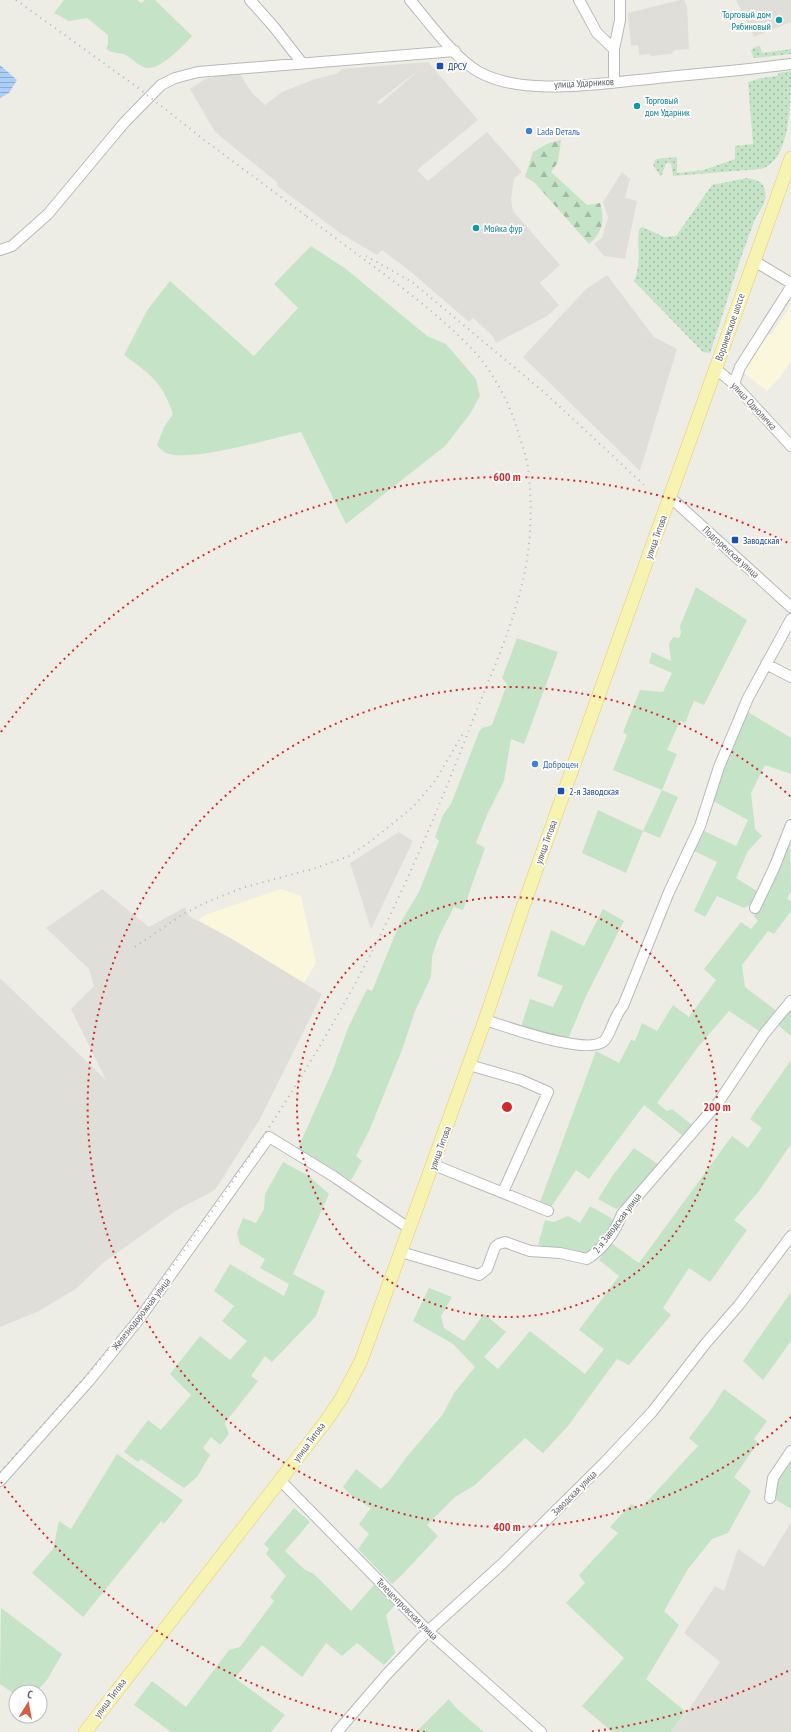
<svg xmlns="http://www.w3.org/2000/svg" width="791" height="1732" font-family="'PT Sans Narrow',sans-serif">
<defs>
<pattern id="grass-dots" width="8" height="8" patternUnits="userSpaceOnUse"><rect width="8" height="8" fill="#c4e3c7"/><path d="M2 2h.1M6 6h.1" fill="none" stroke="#a2bba5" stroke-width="1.8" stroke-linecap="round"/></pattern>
<pattern id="forest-firs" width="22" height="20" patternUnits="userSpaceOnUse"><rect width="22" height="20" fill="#c4e3c7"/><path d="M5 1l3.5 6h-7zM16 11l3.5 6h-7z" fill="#a2bba5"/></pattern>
<pattern id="water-rules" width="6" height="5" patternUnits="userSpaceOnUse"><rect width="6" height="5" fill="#accff7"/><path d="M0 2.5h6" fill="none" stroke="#8fabcc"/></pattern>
</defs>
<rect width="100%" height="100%" fill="#eeede5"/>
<!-- commercial -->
<path fill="#faf7dd" d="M791,304v57l-10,15 -14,15 -23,-18 -1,-4 22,-37 6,3z
M281,889l20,7 15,67 -12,20 -72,-44 -34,-19 7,-5z"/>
<!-- industrial -->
<path fill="#e0ded9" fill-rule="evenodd" d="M680,0h4l3,6 2,43 -14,1 -4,4 -20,2v-2l-12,1 -1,-10 -7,1 -3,-33z
M736,0h55v22l-37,15z
M428,62l50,58 -61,50 11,11 59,-49 35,40 -8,7 -3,20 2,12 47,54 -20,18 19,22 -12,11 -51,27 -4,-8 -19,-17 -4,4 -58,-50 -29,-22 -5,5 -37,-22 -64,-48 2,-2 -63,-51 -25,-43 15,-10 31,-7 4,2 12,19 13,12 17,-13 30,-12 26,-7 4,-4zM420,69l-40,35 -3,-2z
M622,172l8,7 -5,19 12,3 -12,58 -21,-3 -10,-12 8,-6 6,-21 -5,-15z
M607,275l47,62 23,12 -37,122 -117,-114 63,-68z
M399,832l14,9 -42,88 -21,-66z
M102,889l47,38 36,-20 4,9 43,23 90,55 -62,125 -45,71 -38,20 -74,53 -26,25 -38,23 -39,16v-349l106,102 -35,-71 23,-23 -5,-17 -43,-41z
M791,1522v210h-120l15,-18 34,-52 -36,-29 31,-47 9,5 14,-42 26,18z"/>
<!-- grass -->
<path fill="url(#grass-dots)" d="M760,46l2,7 29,-4v5l-37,4 -3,-7 2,-3z
M791,71c0,28 0,91 -30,98l-88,7 -2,-13h-5l-5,14 -8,-12 3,-6 21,-2v16l27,-3 31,-11v-13l18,-2 -5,-62 13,-4 16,-2 2,-3z
M747,178c8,2 17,3 18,13 3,12 -7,20 -11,31 -17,43 -29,87 -44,131l-7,-1 -69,-71c8,-19 3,-34 5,-52l3,-2 22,10 12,-1 36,-51z"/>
<!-- forest -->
<path fill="url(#forest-firs)" d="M561,140l-3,22 -7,10 36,33 13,-2c5,17 3,29 -11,41l-55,-62 -9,-5 8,-25 16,-9z"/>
<!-- green -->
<path fill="#c4e3c7" d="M64,0h73l4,3 4,-3h10l37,36c-9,10 -32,34 -45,32 -7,-1 -15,-9 -21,-13 -7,-3 -14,-1 -20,-6l2,-5v-9l-21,-17 -18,3 -15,-8z
M311,246l35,23 81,67 19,8 30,35 4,17 -10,18 -25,32 -99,78 -45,-92c-29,6 -110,31 -135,21 -3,-1 -6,-5 -9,-8l7,-18 9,-13c-12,-34 -21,-38 -49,-59l24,-46 22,-28 84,75 44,-48 -24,-24z
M696,587l51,33 -43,85 -10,-4 -9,22 -5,-2 -13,29 10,4 -15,36 16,7 -18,41 -17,-7 -17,42 -44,-20 16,-43 45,21 19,-41 -49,-20 14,-35 -4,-3 17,-42 23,2 9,-19 -23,-10 3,-11 19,9 -2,-17 4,-7 6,1 2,-5 -1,-7z
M517,638l41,14 -34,92 -13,-5 -7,42 -17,34 -11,28 9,5 -22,62 -9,-3 -16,31 -6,19 -1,20 -16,34 -13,39 -33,81 -13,25 6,5 -11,19 -53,-32 34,-76 16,-44 19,-39 5,2 27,-66 20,-33 20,-51 -4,-4 8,-22 8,-11 28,-72 3,-4 10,-3 15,-41 -5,-6z
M748,712l43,26v36l-26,-9 -14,28 4,36 7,7 -14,15 -12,27 21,13 -3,12 -10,5 -27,-12 -12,21 -11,-6 23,-49 -25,-12 10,-20 34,16 12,-26 -35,-19 6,-24z
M790,838l1,53 -4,8 4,2v10l-17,23 -6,-3 -26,34 3,22 33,25 -16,21 -33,-22 -31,36 -41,56 10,8 5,-2 20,16 -9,11 -39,-31 -55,74 -13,-9 -25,37 -11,-5 56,-151 23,12 12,-23 4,1 7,-18 15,8 16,-26 16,12 27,-37 -12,-11 37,-47 10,7 7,-8 -4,-5z
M603,909l21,12 -38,75 -18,43 -47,-12 9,-28 23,8 10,-21 -26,-10 14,-46 33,16z
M791,1008v28l-13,-11z
M791,1060v84l-32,47 -25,29 13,10 -37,52 -21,-14 -26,40 8,7 -42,50 -12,-6 -49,67 -25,27 -18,-15 -50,47 -20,12 -28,28 11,11 -35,38 -11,10 -34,-35 11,-15 -10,-10 12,-16 -18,-11 -10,-10 13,-18 25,20 9,-9 15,-21 38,-45 11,-21 21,-26 -22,-23 -40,-23 16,-33 23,9 -11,19 3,12 20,13 20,-27 22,18 -22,25 14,12 32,-38 55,43 19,-25 -25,-19 40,-54 -20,-16 12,-17 28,20 93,-127 16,12 14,-20 -12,-9z
M634,1148l25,17 -37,41 -6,3 -18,-10 15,-24z
M283,1162l26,14 20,18 -36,80 32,17 -9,25 -44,46 -7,-6 -14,20 7,5 -33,42 4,11 -9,11 -9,-8 -8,11 7,7 -13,22 -13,11 -43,-29 -3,3 -14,-10 24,-32 13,10 30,-35 -21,-21 30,-38 30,24 17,-19 -25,-20 12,-15 -20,-15 16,-27 54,32 5,-12 -29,-16 5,-9 -25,-15 -3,-11 6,-15 13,5 8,-14 1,-15z
M590,1206l21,12 2,4 -1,6 -23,25c-12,1 -37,-6 -51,-8l7,-25 9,2 14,-6 12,7z
M791,1292v49l-28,39 -20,-19z
M724,1389l43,32 -13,18 4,4 -24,34 17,14 -23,42 -16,6 -24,30 -24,42 15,14 -33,54 40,33 -15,20h-59l-30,-26 42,-48 -58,-55 19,-20 -6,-8 39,-42 -8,-6 21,-23 9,5 58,-63 -9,-8 23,-30z
M117,1454l66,46 -19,24 -3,-3 -78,96 -51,-44 21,-24 6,-28 12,8z
M791,1459v50l-16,-10 2,-20z
M294,1508l16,14 -25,29 20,19 9,4 37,37 23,-26 21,20 -9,10 9,38 -11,12 -27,-22 -15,13 -16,-13 -24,34 -40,-32 -27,33 50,37 -14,17h-100l-37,-27 18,-24 34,26 43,-57 11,-3 34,-46 -4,-4 16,-21 -20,-22 3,-5 -5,-5z
M1,1608l61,46 -15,26 -11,12h-20v3l-16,-11z
M449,1699l7,9 28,24h-68z"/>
<!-- water -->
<path fill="url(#water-rules)" d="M0,65l17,15 -8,13 -9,5z"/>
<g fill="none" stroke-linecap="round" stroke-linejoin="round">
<!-- minor casing -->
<g stroke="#b7b9be" stroke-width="12">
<path id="minor" d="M250,0l24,27 28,36
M410,0c18,21 45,59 69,72 45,25 120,11 170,7 48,-5 95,-9 142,-15
M579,0l18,33 17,16
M614,82v-33l6,-29v-20
M0,250l12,-4 36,-32 76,-91 37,-38 14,-7 23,-6 257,-21
M754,261l37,22
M716,369l18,15 57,62
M734,384l6,-17 51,-80
M670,497l121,110
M766,664l25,13
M755,908l19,-40 17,-43
M485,1020c23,7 102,36 119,21 6,-5 10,-25 19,-35l46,-114 31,-66 19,-59 29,-69 43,-79
M469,1065l52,15 27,12 -45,100
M434,1165l114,46
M401,1252l78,23 8,-6 8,-22 4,-3 6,-2 25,9 30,2 27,6c16,-10 28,-27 35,-45l96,-111 46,-69 27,-33
M280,1480l148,151 113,101
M0,1481l89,-100 51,-63 129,-181 64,39 77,53
M770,1498l3,-20 18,-27
M337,1732l50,-58 41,-43 74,-67 102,-101 48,-51 54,-69 33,-38 52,-69"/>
</g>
<!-- major casing -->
<g stroke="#e4ce68" stroke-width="14">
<path id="major" d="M85,1732l241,-311 15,-22 20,-38 124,-341 39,-116 267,-746"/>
</g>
<!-- minor -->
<use href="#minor" stroke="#fff" stroke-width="10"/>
<!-- major -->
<use href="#major" stroke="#f7f3b1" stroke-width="13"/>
<!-- rail -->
<path stroke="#b5b6b6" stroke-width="2" stroke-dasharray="1 5" stroke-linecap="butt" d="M16,0l121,87 70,55 102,76
M366,256l46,26 133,111 99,92
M135,947l48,-33 26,-13 36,-14 71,-19 33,-12 22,-15 42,-34 22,-26 29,-49
M0,1472c49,-54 99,-108 143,-166 81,-108 159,-221 222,-341 40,-76 73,-155 104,-235 18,-47 40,-93 52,-142 10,-37 12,-81 7,-120 -2,-14 -8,-29 -12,-43 -9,-27 -26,-58 -46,-78 -49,-50 -110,-89 -165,-132"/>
</g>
<!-- distance rings -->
<g fill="none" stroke="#d62828" stroke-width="2" stroke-dasharray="2 4">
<circle cx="507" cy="1107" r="210"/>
<path d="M791 1417A420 420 0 1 1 791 797"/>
<path d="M788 1671A630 630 0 0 1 589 1732M425 1732A630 630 0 0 1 1 1482M1 732A630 630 0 0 1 788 543"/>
</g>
<!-- markers -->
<g fill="#0f9aa8" stroke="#fff" stroke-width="1.5">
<circle cx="779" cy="20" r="4"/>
<circle cx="637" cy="106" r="4"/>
<circle cx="476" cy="228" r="4"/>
</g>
<g fill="#1a4fb4" stroke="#fff" stroke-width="1.5">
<rect x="436" y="62" width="8" height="8" rx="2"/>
<rect x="731" y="536" width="8" height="8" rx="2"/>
<rect x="557" y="787" width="8" height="8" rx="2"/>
</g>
<g fill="#3f7fe0" stroke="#fff" stroke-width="1.5">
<circle cx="529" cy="131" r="4"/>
<circle cx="535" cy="764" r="4"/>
</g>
<g text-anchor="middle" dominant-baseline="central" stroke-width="3.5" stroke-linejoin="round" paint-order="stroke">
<!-- culture labels -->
<g font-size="10" fill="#0d838f" stroke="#fff" text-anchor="start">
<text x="771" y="14" text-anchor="end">Торговый дом<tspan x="771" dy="12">Рябиновый</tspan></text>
<text x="645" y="100">Торговый<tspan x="645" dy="12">дом Ударник</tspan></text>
<text x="484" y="228">Мойка фур</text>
</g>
<!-- transit labels -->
<g font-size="10" fill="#164399" stroke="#fff" text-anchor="start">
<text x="448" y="66">ДРСУ</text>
<text x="743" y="540">Заводская</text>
<text x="569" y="791">2-я Заводская</text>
</g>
<!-- street labels -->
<g font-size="10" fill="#5d5f64" stroke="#fff">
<text transform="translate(584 83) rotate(-3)">улица Ударников</text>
<text transform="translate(730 327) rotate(-71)">Воронежское шоссе</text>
<text transform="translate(754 406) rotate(47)">улица Одноличка</text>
<text transform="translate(656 537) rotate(-70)">улица Титова</text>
<text transform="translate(731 552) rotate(42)">Подгоренская улица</text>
<text transform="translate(546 842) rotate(-70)">улица Титова</text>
<text transform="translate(440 1148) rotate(-70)">улица Титова</text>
<text transform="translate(617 1223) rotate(-53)">2-я Заводская улица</text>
<text transform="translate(141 1314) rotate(-52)">Железнодорожная улица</text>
<text transform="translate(309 1442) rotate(-53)">улица Титова</text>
<text transform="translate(574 1493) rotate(-45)">Заводская улица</text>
<text transform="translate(407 1609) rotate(45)">Телецентровская улица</text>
<text transform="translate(110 1698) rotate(-53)">улица Титова</text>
</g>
<!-- shop labels -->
<g font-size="10" fill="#366cbe" stroke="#fff" text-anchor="start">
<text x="537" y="131">Lada Dеталь</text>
<text x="543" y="764">Доброцен</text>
</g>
</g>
<circle cx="507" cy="1107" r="6" fill="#d62828" stroke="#fff" stroke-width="2"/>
<g font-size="12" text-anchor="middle" font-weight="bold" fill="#d62828" stroke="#fff" stroke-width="3.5" stroke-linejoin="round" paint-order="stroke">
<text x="507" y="481">600 m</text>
<text x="717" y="1111">200 m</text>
<text x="507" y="1531">400 m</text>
</g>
<!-- north arrow -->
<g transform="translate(28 1704) rotate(11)"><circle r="19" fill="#ffffff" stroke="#bebfc1"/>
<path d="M0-3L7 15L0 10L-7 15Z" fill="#d85c41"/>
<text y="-6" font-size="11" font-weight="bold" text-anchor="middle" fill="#5d5f64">С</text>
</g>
</svg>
